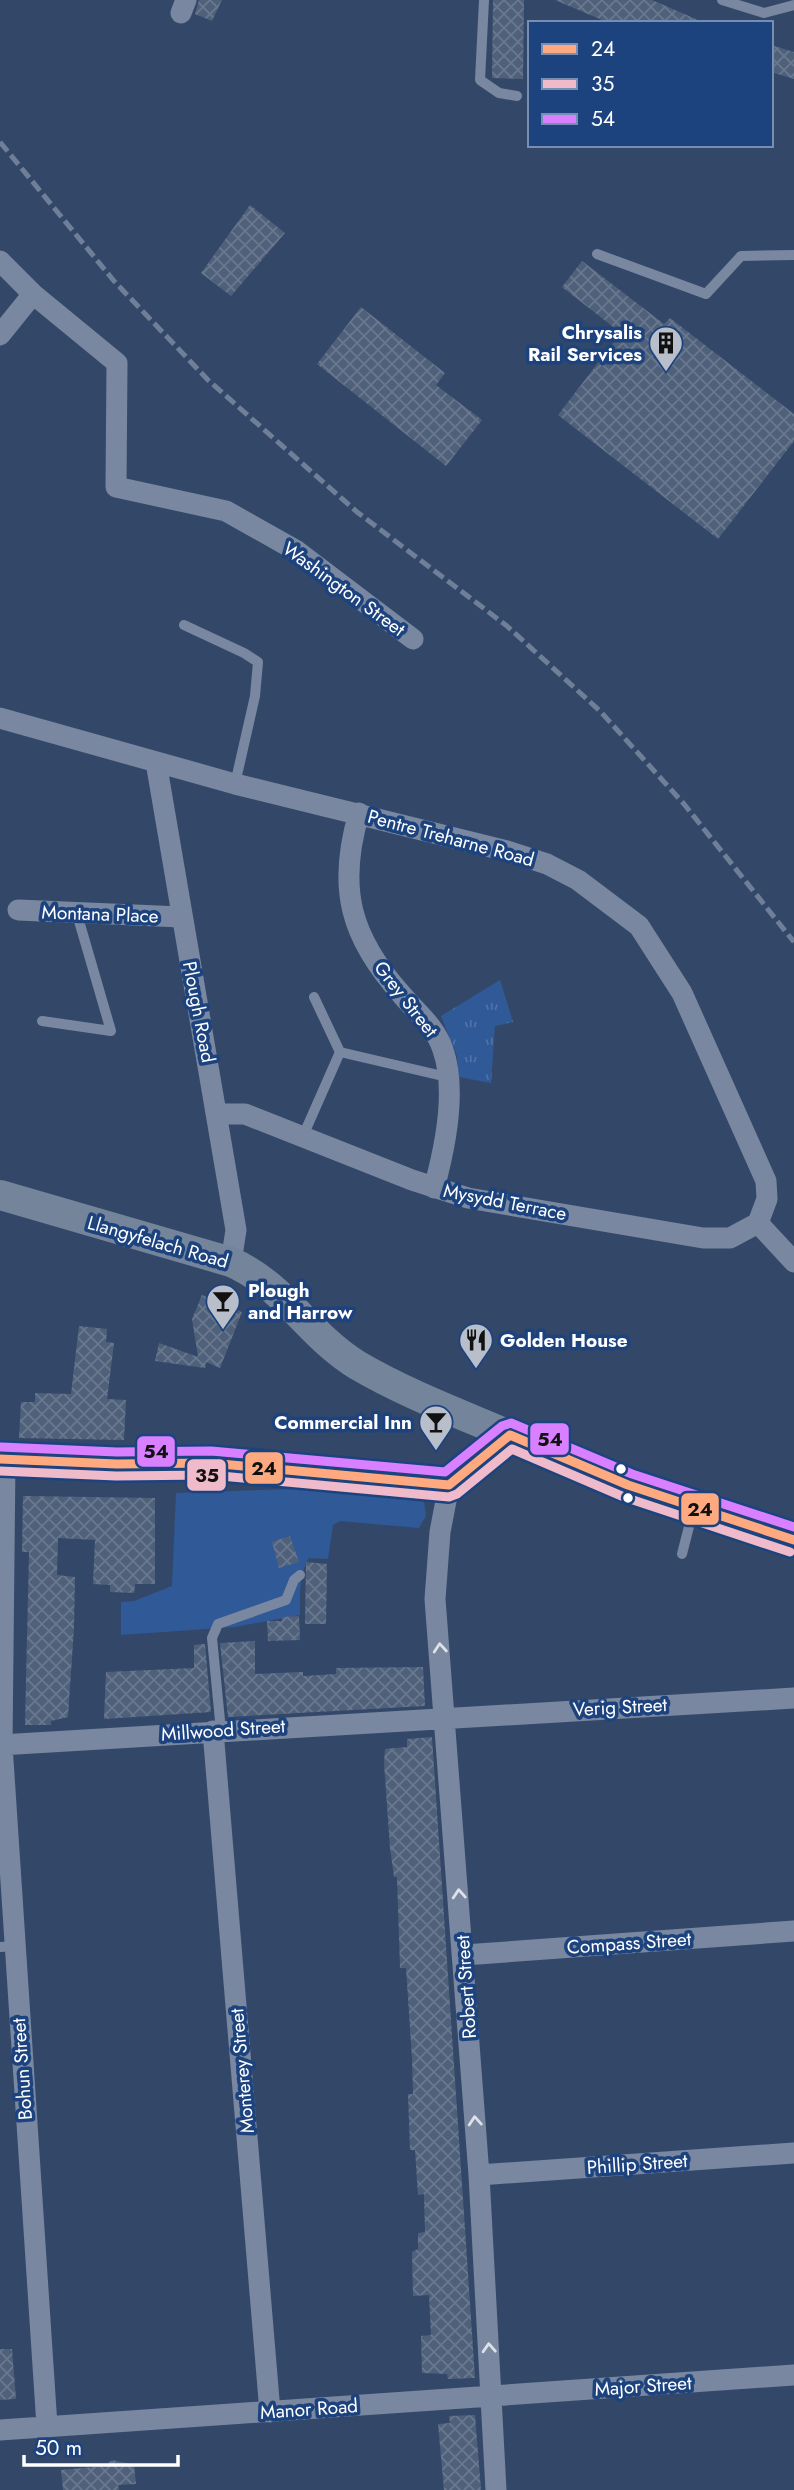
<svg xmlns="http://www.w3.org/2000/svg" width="794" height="2490" font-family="Jost,sans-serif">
<defs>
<pattern id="park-tufts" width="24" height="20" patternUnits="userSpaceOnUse" patternTransform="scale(1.75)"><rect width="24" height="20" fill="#305997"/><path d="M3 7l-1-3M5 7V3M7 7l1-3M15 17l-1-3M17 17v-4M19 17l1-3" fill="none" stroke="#4f72a7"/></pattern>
<pattern id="building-cross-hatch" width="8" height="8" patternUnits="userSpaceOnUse" patternTransform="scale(1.75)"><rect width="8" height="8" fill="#4f607a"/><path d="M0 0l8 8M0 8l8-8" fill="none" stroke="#69788e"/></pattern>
</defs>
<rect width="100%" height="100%" fill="#334869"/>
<!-- green -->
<path fill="#305997" d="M319,1488l94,6 11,7 2,15 -7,12 -79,-7 -7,4 -5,34 -19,-1c-10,15 -9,38 -9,57l-65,12 -114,8v-33l13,-1 38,-15 4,-93z"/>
<!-- park -->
<path fill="url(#park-tufts)" d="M500,980l13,42 -18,4 -4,57 -32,-6 -2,-21 -16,-40z"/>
<!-- building -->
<path fill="url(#building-cross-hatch)" d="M199,0h23l-10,21 -17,-7z
M493,0h31l-1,79 -31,-1z
M555,0h97l53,23h-96z
M771,45l23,7v27l-23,-7z
M250,205l35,28 -54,63 -30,-23z
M582,261l82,63 6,-6 124,96v27l-76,98 -160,-124 63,-82 -59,-46z
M361,307l84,66 -9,12 46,35 -36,46 -129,-102z
M202,1295l40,17 -22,56 -14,-6 -1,6 -50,-7 4,-18 39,14 -6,-38z
M79,1326l28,3 -1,13 8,1 -7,56 19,1 -2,40 -105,-2 2,-36h14v-9l36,1z
M23,1496l132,2v86h-20l-1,9 -24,-1v-7l-17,-1 2,-44 -37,-2 -1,37 18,2 -1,50 -6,90 -17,4v4h-26l4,-173h-7z
M290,1536l9,26 -20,6 -7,-26z
M306,1562l21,2 -1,60h-21z
M299,1616l1,24 -32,1 -1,-20h15v-4z
M255,1641v33l48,-2v4l33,-2v-6l87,-1 2,39 -197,11 -8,-74z
M205,1644l6,68 -107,7 2,-47 88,-4v-23z
M432,1737l43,641 -27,1 -1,-5 -25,-1 -1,-37 10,-1 -2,-40 -16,1 -1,-44 6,-3v-16l7,-1 -1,-38 -6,1 -3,-45h-5l-2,-56h5l-1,-36 -6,-90h-6l-3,-91h-3l-4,-29 -6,-85 1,-14 22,-2v-8z
M0,2349h12l4,50 -16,1z
M475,2415l6,75h-37l-6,-66 12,-1 -1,-7z
M112,2460l22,5 2,19 -18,1 1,5h-56l-2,-20 43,-4z"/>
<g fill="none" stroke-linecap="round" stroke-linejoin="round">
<!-- lane -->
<path stroke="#7988a0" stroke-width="10" d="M484,0l-4,80 19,13 18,3
M722,0l42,13 30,-8
M597,254l109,40 35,-38 53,-1
M184,625l60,28 14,9 -3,34 -20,88
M314,997l26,55
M42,1021l69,10 -34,-117
M303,1136l37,-84 107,25
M682,1554l11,-43
M221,1731l-9,-93 6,-14 68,-24 8,-20 6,-5
M0,1947l14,-1"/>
<!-- street -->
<path stroke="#7988a0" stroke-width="21" d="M181,13l5,-13
M0,261l33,33
M0,335l33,-41 84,69 -1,124 110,24 71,40 116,88
M0,718l235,66 272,67 40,13 31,16 61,46 43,67 84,188 1,18 -9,24 36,39
M156,762l80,468 -5,32
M359,813c-22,75 -9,124 43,182 15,18 34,32 41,55 14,40 2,98 -9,138
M18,910l163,7
M219,1114h26l167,66 56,18 235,40h27l28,-15
M5,1459l-3,286 45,681
M449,1485l-9,47 -5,67 44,576 17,315
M213,1731l57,681
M0,1745l794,-47
M464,1955l330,-24
M479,2175l315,-22
M0,2430l794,-55"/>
<!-- secondary -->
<path stroke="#74849b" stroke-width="30" d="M0,1195l231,67c53,23 77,73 126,103 51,30 109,51 164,75 88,38 179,79 273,100
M0,1459l117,5 93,-1 239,22 61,-50"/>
<!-- rail -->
<path stroke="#6f7f98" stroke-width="5" stroke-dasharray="12 5" stroke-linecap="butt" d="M0,142l114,139 94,99 149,132 150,114 93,85 84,93 110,138"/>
<!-- bus-1 casing -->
<g stroke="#1d437f" stroke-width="14">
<path id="bus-1" d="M510,1435l118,50 166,55
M0,1459l117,5 93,-1 239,22 61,-50"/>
</g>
<!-- bus-2 casing -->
<g stroke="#1d437f" stroke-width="14">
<path id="bus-2" d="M0,1471l116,5 94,-1 239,22 8,-3 55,-45 112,48 166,55"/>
</g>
<!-- bus-3 casing -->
<g stroke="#1d437f" stroke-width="14">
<path id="bus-3" d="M1,1447l116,5 94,-1 234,21 57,-46 9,-3 121,51 162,53"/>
</g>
<!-- bus-1 -->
<use href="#bus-1" stroke="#ffa980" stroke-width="9"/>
<!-- bus-2 -->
<use href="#bus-2" stroke="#efbbca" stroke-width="9"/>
<!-- bus-3 -->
<use href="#bus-3" stroke="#d880ff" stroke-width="9"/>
</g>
<!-- one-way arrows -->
<defs><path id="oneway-chevron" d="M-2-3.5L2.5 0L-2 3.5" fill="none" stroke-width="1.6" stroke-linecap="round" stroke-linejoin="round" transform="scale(1.75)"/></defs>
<g stroke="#dee1e7">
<use href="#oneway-chevron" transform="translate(440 1648) rotate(-95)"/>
<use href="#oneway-chevron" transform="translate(459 1894) rotate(-94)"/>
<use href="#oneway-chevron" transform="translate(475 2121) rotate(-94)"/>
<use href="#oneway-chevron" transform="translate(489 2348) rotate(-93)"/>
</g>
<!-- icons -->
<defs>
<g id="building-pin" transform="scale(1.75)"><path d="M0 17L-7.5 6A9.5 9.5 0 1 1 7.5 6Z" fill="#b8bfca" stroke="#1d437f"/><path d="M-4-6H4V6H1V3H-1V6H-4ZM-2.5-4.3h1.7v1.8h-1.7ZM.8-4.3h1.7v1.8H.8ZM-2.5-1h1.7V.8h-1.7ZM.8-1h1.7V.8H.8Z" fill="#111"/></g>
<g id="bar-pin" transform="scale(1.75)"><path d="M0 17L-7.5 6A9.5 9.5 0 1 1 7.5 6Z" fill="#b8bfca" stroke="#1d437f"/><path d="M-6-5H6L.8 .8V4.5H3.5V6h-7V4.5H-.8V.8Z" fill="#111"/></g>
<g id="restaurant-pin" transform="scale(1.75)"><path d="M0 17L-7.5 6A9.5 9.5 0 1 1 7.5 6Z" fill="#b8bfca" stroke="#1d437f"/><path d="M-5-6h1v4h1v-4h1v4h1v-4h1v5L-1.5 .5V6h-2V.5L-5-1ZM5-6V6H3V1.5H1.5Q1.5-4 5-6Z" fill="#111"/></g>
</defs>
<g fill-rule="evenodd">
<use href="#building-pin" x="666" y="343"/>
<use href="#bar-pin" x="223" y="1301"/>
<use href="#restaurant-pin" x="476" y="1340"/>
<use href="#bar-pin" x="436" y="1422"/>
</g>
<!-- markers -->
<g fill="#fff" stroke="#1d437f" stroke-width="2.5">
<circle cx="621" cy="1469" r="6"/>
<circle cx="628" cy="1498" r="6"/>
</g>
<g text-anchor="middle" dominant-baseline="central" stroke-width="7" stroke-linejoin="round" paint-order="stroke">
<!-- poi labels -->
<g font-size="19" font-weight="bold" fill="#fff" stroke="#1d437f" text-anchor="end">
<text x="642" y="332">Chrysalis<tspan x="642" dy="22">Rail Services</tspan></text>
<text x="248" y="1290" text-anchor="start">Plough<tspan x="248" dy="22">and Harrow</tspan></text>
<text x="500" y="1340" text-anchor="start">Golden House</text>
<text x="412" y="1422">Commercial Inn</text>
</g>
<!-- street labels -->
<g font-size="19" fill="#fff" stroke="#1d437f">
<text transform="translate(344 589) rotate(36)">Washington Street</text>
<text transform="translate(451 838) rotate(15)">Pentre Treharne Road</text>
<text transform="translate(100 914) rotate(2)">Montana Place</text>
<text transform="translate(406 999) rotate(52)">Grey Street</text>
<text transform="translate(199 1012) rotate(79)">Plough Road</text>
<text transform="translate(505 1202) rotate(11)">Mysydd Terrace</text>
<text transform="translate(158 1242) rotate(16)">Llangyfelach Road</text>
<text transform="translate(620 1707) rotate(-3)">Verig Street</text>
<text transform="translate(223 1730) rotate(-4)">Millwood Street</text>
<text transform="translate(629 1943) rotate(-4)">Compass Street</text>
<text transform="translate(466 1987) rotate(-94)">Robert Street</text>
<text transform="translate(22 2069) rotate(-94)">Bohun Street</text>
<text transform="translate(242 2071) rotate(-95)">Monterey Street</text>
<text transform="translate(637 2164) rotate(-4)">Phillip Street</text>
<text transform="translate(643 2386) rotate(-4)">Major Street</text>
<text transform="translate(309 2409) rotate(-4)">Manor Road</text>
</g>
</g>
<g stroke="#1d437f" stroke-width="2.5">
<rect x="529" y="1422" width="41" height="34" rx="7" fill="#d880ff"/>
<rect x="136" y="1435" width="40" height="33" rx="7" fill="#d880ff"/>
<rect x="244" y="1451" width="40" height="34" rx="7" fill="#ffa980"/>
<rect x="186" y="1458" width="41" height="34" rx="7" fill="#efbbca"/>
<rect x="680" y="1492" width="40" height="34" rx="7" fill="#ffa980"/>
</g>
<g font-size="19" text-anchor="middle" font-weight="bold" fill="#111">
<text x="550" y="1446">54</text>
<text x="156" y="1458">54</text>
<text x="264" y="1475">24</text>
<text x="207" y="1482">35</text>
<text x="700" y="1516">24</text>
</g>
<!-- legend -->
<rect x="528" y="21" width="245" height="126" fill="#1d437f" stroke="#778eb2" stroke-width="2"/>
<rect x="542" y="44" width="35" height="10" fill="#ffa980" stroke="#778eb2" stroke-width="2"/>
<text x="591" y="56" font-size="21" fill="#ffffff">24</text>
<rect x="542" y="79" width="35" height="10" fill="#efbbca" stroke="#778eb2" stroke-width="2"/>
<text x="591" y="91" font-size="21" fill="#ffffff">35</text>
<rect x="542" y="114" width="35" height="10" fill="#d880ff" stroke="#778eb2" stroke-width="2"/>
<text x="591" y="126" font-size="21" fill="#ffffff">54</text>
<!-- scale -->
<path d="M24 2455v10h154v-10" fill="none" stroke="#ffffff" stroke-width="3.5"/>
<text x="35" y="2455" font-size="21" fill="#ffffff" stroke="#1d437f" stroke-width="5" paint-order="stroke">50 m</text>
</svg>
